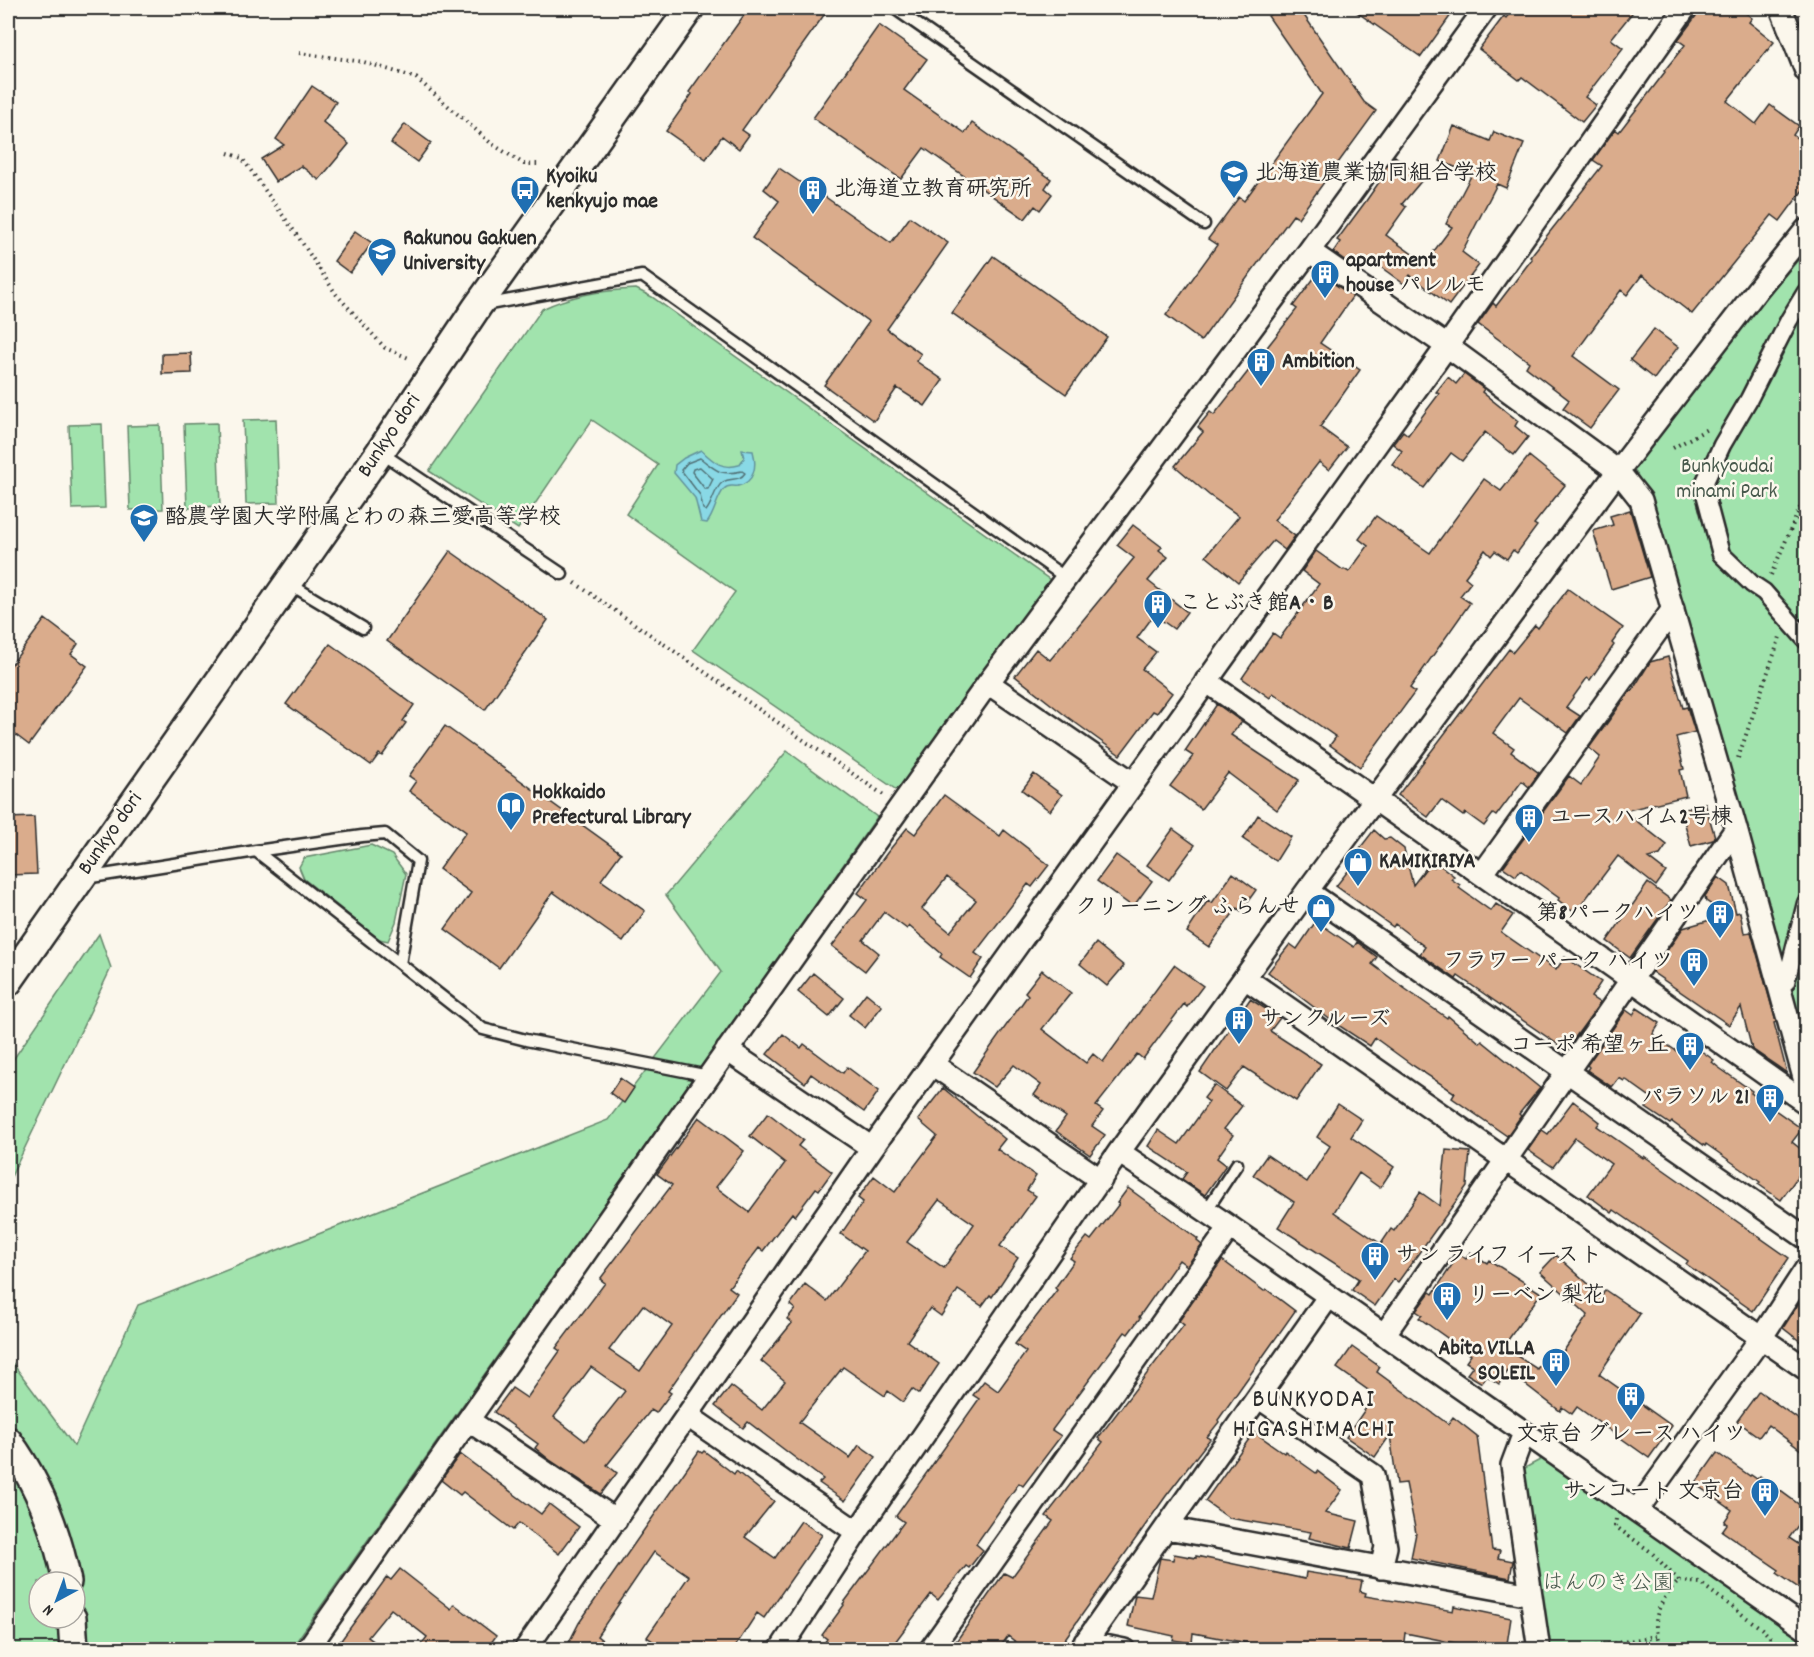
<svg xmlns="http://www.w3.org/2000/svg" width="1814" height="1657" font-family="Dekko,'Klee One',sans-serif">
<rect width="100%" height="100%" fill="#fbf7ec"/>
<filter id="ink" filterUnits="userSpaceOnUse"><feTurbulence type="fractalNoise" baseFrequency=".0167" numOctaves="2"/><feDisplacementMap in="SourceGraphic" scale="12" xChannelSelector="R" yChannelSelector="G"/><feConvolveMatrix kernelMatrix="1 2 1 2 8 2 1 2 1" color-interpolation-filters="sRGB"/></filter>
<g filter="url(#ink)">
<!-- green -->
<path fill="#a1e3ad" stroke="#66876c" stroke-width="1.5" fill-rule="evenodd" d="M1806,251v798l-156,-551 -16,-29 133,-173z
M636,289l16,8 401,285 -152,211 -208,-143 42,-58 -109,-78 32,-49 -66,-45 -74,109 -89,-58 113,-162c29,-14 62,-19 94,-20z
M276,419l3,84 -33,1 -3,-84z
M217,423l3,83 -33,2 -3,-84z
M102,424l3,84 -33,1 -3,-84z
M160,425l3,84 -33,1 -3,-84z
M787,751l90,66 -586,832h-283v-292l66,89 64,-141 470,-185 113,-148 -55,-77zM39,1582h36v36h-36z
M371,845l21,10 14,19 -10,48 -8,19 -9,-2 -75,-60 -5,-12 5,-9z
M99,934l12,34 -103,215v-116z
M1542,1459l263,182 -6,9 -250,-1 -26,-180z"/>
<!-- water -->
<path fill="#89d9e6" stroke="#63939b" stroke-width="1.5" d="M701,450c13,12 21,20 38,15l5,-7 -2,-8 11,1c4,15 2,31 -15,35 -6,1 -9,-2 -14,3 -8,10 -9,24 -17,34l-6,-1 -6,-24 -21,-25 1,-8 9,-7z"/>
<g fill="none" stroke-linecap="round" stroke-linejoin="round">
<!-- shore -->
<path stroke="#517176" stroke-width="1.5" d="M700,458c18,13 19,18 42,13l3,2c-6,9 -14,4 -22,9 -9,6 -10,21 -17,29l-3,-2 -3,-14 -19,-25 6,-7z
M700,467l13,12 -5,10h-3l-13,-17 1,-3z"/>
</g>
<!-- building -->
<path fill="#daac8c" stroke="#2b2b2b" stroke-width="1.5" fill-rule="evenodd" d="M749,8h80l-87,122 7,5 -10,14 -17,-13 -16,23 -40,-28 26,-37 -3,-2z
M1280,8h19l65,94 12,9 -78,107 -5,-3 -92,126 -35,-26 51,-70 -9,-6 31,-42 5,4 78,-107 -54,-78z
M1351,8h105l-35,49z
M1514,8h122l-25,31 12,9 -38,49 11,8 -14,17 -60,-45 -3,3 -40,-31 25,-33 2,2z
M1702,8h38l12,10 -3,4 25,20 -47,59 29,23 14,-19 29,21 -6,9 13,10v41l-26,35 -8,-6 -80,99 -50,-39 -15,20 -6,-5 -48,66 46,34 -29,38 -27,-20 6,-8 -43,-33 3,-5 -51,-38 15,-21 3,3 36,-47 -2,-2 72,-91 -9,-6 22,-31 4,3 46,-60 -1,-1 21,-26 -7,-5z
M879,25l48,34 -23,31 61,43 7,-10 79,56 -6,9 7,6 -12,16 -5,-4 -10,13 -101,-71 -23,31 -88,-61z
M312,86l24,16 -13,20 26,22 -30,36 -18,-14 -25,16 -15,-23 23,-14 -8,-6z
M405,124l26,19 -14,19 -26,-19z
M1454,126l36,15 4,-9 30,12 -18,44 -9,-4 -35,68 17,13 -30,40 -39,-30 -6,9 -33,-24 -9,12 -29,-20 7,-10 -3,-2 29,-39 16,-23 -3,-2 16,-20 28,23 -21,25 4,3 -20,28 39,28 27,-36 -6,-3 26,-50 -32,-13z
M779,168l34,23 1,-2 77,54 19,-26 38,26 -61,86 34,25 -5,7 27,19 -18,26 -28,-18 -23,33 -50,-36 45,-63 -117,-84 27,-37 -15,-12z
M355,231l17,12 -22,30 -16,-12z
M993,256l114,81 -41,57 -114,-81z
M1318,273l35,23 -33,47 40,27 -40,57 27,20 -18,23 -10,-8 -45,58 21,16 -10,14 -12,-9 -35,41 -32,-26 33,-40 -30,-21 -34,-29 28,-34 -5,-5 12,-15 4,3 83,-106 -4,-3z
M1654,329l24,18 -24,32 -24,-19z
M191,353l1,20 -30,1v-20z
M1464,374l20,15 -2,3 36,29 -3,5 13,11 -14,18 -29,-23 -23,29 -11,-8 -27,35 -32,-24 10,-13 -9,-7 10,-13 5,4 31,-41 -3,-2 12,-15 8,7z
M1529,456l36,29 -31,39 3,2 -20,27 -4,-3 -6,9 -12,-8 -4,5 -6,-6 -20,27 6,5 -11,14 10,7 -60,85 5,4 -55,75 -30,-22 6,-8 -63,-44 -3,5 -28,-20 31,-45 7,5 39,-54 -17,-13 14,-20 27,19 1,-1 5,3 19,-26 -9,-7 17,-23 54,37 54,-74 17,12z
M1630,510l20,67 -39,12 -18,-58 20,-6 -3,-9z
M1133,525l29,22 -3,3 9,7 -20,24 39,31 -13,17 -20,-14 -17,23 19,14 -14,17 30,24 -15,20 -4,-2 -33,44 -54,-39 -51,-40 21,-27 14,11 84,-102 -17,-13z
M450,551l98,69 -63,90 -98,-69z
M1568,589l55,39 -11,15 2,2 -24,35 -3,-2 -21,29 14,9 -12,17 -49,-35 -26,35 21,15 -3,4 28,21 -10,14 -7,-6 -26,35 -3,-2 -9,12 -18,-13 -3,3 -22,-16 -13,17 -30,-22 111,-146 4,3 22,-27 3,3z
M45,619l33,25 -7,10 16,12 -58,79 -21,-16v-60z
M330,644l84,61 -11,16 3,2 -24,33 -3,-2 -8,11 -85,-61z
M1668,657l15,51 4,-1 8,25 -19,5 8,32 -4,1 6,26 -62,15 43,34 -7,10 -12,3 18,14 -10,14 -38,-30 -43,57 -17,-13 1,-2 -39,-28 -4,6 -13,-9 66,-91 12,9 19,-28 -11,-9 42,-58 1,1 18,-29z
M1217,704l25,18 -11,13 68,45 -22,30 -49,-37 -27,36 -31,-23 23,-30 -8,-5z
M445,726l176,127 -20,27 44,31 -22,31 -70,-50 -54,76 -54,-39 26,-36 -32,-24 27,-37 -57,-41 7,-10 -7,-5z
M1034,774l28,21 -12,16 -28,-21z
M944,795l56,41 4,-6 45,35 -17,22 -4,-3 -53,69 8,6 -13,19 -30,-21 2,-3 -33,-28 -2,3 -23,-17 -21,28 16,13 -14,18 -33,-25 35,-46 -9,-7 29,-40 20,-25 8,6zM947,877l29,23 -26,32 -28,-23z
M1705,803l10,34 -2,3 -22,6 -8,-29v-7z
M1258,815l33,22 -15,24 -33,-22z
M34,817l3,57 -29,1v-57z
M1173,829l22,16 -26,35 -22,-15z
M1374,830l10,9 6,-1 14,11 9,36 17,-22 4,4 3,-4 17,13 -3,3 9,6 -1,3 32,23 5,-7 17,11 -12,17 55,38 9,-13 36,25 -10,15 9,6 -34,47 -108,-74 -2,3 -36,-25 5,-7 -30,-23 -2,3 -57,-41 28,-35 -4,-3z
M1116,855l36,26 -19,26 -36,-26z
M1233,873l23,17 -15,21 -4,-3 -28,39 -22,-15 21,-32 4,3z
M1718,877l11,8 7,28 4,-1 4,21 7,-1 25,90 -2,1 13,50 -35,-24 -11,-42 -12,18 -77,-53 31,-44 44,-13 -21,-14 -1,-5z
M1648,883l23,17 -41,58 -23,-17z
M1316,921l38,26 3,-5 20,15 -5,7 32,24 43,30 1,-2 32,27 2,-2 58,47 -21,26 2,2 -14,20 -55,-38 3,-5 -43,-28 -37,-27 -5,8 -38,-25 -64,-49 22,-28 7,5z
M1096,943l28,23 -17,20 -27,-22z
M1174,965l29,21 -16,21 -3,-3 -41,55 -6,-5 -41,52 7,5 -11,15 13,9 -15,20 -34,-24 10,-14 -32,-22 7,-10 -27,-20 -19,22 -22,-15 55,-77 -3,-3 17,-22 29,23 -29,36 44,34 7,-9 10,8z
M813,973l31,25 -15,19 -31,-25z
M866,993l16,13 -17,22 -16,-13z
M1250,999l30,19 -10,13 51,33 -25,37 -52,-34 -18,24 -26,-19z
M1637,1008l23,15 -7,11 3,3 26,18 9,-11 23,16 -2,2 6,5 34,24 -1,2 51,36 -10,13 14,11v12l-25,35 -23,-16 2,-2 -54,-38 -1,2 -33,-24 -2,2 -24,-16 7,-9 -28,-20 -1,2 -5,-3 -7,9 -25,-17 2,-3 -2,-2 39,-55 7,5z
M783,1034l18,14 3,-4 39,29 4,-6 32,24 -15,21 -53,-38 -6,9 -38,-29z
M620,1078l14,10 -10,15 -14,-10z
M1214,1085l28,21 -18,23 9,6 -16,23 9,7 -21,30 -23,-16 5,-7 -39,-26 10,-16 21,14 30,-42 -5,-4z
M943,1088l62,51 -8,10 39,27 -9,14 9,6 -36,50 18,12 -26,39 -2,-2 -8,11 -24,-16 -17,26 -11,-8 -23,33 32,23 -20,30 -7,-5 -9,13 -15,-11 -3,5 -42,-29 -44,55 51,36 9,-13 17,12 -31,44 -26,-18 4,-4 -75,-57 -5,6 -28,-22 16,-20 31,24 23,-29 -24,-20 31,-38 -5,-4 8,-10 -5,-4 15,-21 22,17 38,-50 -24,-17 22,-32 -5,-4 16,-22 21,16 42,-56 -19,-16zM939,1200l35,24 -30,44 -37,-26z
M1573,1101l27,21 -3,4 46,32 1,-2 145,102 -36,53 -67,-47 2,-3 -74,-51 -2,3 -24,-18 23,-31 -36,-26 -22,29 -25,-17 14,-20 6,4z
M1338,1104l24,16 -11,17 43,30 -14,21 -21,-15 -25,39 47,32 10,-15 3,2 26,-39 20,14 6,-56 24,2 -3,34 -69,96 -4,-3 -19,27 -23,-16 7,-11 -81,-52 16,-25 -41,-27 14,-20 40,27 23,-36 -13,-9z
M768,1113l35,27 -5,6 34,26 -13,18 -3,-2 -21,28 -3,-3 -29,38 -4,-3 -30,39 8,6 -69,98 3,2 -15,20 -5,-3 -44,55 10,8 -16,21 -50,-33 -16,-13 3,-4 -44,-32 18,-24 15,10 33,-47 -4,-3 49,-65 -5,-4 72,-94 -15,-11 42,-57 45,34 -28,36 33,25 36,-49 -35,-27zM643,1305l29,21 -32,45 -31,-21zM591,1367l34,24 -40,50 -31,-24z
M1128,1188l70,51 -1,2 5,4 -15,21 -8,-6 -40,57 1,1 -12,16 -3,-2 -73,98 9,6 -38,50 -4,-3 -43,61 7,6 -14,18 -3,-2 -28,34 -7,-6 -42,56h-70l8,-11 -5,-4 22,-30 -1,-1 61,-82 -8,-6 83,-117 -6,-4 11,-14 14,10 28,-39 -11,-8 42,-54 -2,-2 19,-27 -4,-3 17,-21 4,3 28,-36 -2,-1z
M1470,1252l17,11 2,-3 52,33 -38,54 34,22 5,-7 6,5 2,-2 3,2 35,-52 -48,-43 16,-17 46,41 3,-6 35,24 -41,60 73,52 -23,32 -72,-51 -5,7 -10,-7 -2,4 -52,-40 -9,13 -12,-8 -5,7 -15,-9 6,-8 -7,-4 5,-7 -52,-37 3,-3 -6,-4 14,-19 3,2 26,-40 7,5z
M1222,1260l42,31 2,-2 29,22 -77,109 1,2 -12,15 3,2 -44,57 -109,154h-31l-18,-14 -10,14h-48l54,-77 8,4 41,-56 -7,-5 57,-74 -5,-4 86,-113 -5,-4z
M1806,1292v54l-23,-18z
M1352,1347l28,20 -3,5 71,52 5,-7 24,19 15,114 8,1 -2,7 15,3 -3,17 -99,-20 5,-25 -10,-50 -9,1 -7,-49 -15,22 -29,-20 29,-42 -38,-27z
M1759,1391l47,34v29l-38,-29 -9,12 -22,-16z
M1254,1432l30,21 1,-2 31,22 1,-2 25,19 -17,23 33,8 -7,27 -42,-10 2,-6 -82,-14 -24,-17z
M699,1451l3,2 2,-2 30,23 2,-3 38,30 -29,36 30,21 26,-37 21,14 -58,83 -7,-5 -24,37h-67l-19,-13 42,-61 -35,-24 -57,84 18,14h-50l14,-27z
M1717,1453l33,23 1,-1 6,4 3,-3 41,30 -2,3 7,5 -17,24 17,11v44l-29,-20 2,-3 -57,-39 5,-7 -3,-2 8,-12 -37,-26z
M460,1454l81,60 8,-10 30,23 -20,27 -40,-31 -6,7 -50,-38 -3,3 -19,-15z
M1174,1554l22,4v-2l109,23 1,-7 56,9 -2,10 6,2 -1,3 88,15 1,-5 57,12 -5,32 -36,-4 -65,-13 -2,17h-157l2,-7 -55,-10 -1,10 -19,-3 1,-4 -46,-10 7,-31 16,2 9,-39 13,2z
M400,1569l51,40 3,-5 42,32 -10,14h-69l10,-13 -36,-28 -23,28 18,13h-52l53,-73 4,3z"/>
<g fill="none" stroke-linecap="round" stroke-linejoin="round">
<!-- service casing -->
<g stroke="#2b2b2b" stroke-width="15">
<path id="service" d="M894,8l310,216
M484,305l158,-29 424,302
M380,452l182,122
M288,583l75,45
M256,851l106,-15 23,-2 33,27 -18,103
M85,878l171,-27 227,178 43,11 183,36
M1206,1211l31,-47"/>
</g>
<!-- pedestrian casing -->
<g stroke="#2b2b2b" stroke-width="21">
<path id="pedestrian" d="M1806,292l-17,28 -40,79 -27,46 -19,41 18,68 31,30 12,8 42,48
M1786,982l20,-79"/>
</g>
<!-- minor casing -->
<g stroke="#2b2b2b" stroke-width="26">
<path id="minor" d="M1781,8l25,63
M1309,251l138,95 171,125 23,29 95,329 70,256
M1206,681c199,141 401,280 600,422
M988,683l145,100
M1483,873l190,-264
M1307,891l499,347
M1245,978l561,391
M727,1050l145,98
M932,1064l169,116
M1119,1152l111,75 576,402
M1384,1335l352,-506
M1258,1397l115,78 13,72 -5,21
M688,1416l169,116
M468,1420l148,100
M1524,1433l-12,32 27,185
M1637,1510l124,-172 45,-69
M1167,1528l364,67
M1085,1642l39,8
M307,1650l402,-574 279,-393 321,-432 177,-243
M525,1650l347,-502 575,-802 238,-338
M780,1650l77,-118 262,-380 188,-261 311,-420 139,-181 49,-60
M930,1650l300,-423
M1080,1650l249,-354"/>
</g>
<!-- tertiary casing -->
<g stroke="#2b2b2b" stroke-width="32">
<path id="tertiary" d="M8,982l372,-530 97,-145 213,-299
M8,1441c31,42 49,91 59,141
M72,1618l2,32"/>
</g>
<!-- path -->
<path stroke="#2b2b2b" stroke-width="4" stroke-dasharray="1.5 4.5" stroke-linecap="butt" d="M299,53l65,9 52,16 76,66 32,20h17
M228,153l14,5 57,80 37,56 49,54 26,11
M1673,448l36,-20
M1771,575l35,-81
M575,583l310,213
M1738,758l42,-121
M1616,1519l-1,7 36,26 28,29
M1578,1650l78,-14
M1662,1650c-13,-29 -4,-48 17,-69l21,2 62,46 8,8 -3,13"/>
<!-- service -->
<use href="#service" stroke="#fbf7ec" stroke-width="10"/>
<!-- pedestrian -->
<use href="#pedestrian" stroke="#fbf7ec" stroke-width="16"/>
<!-- minor -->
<use href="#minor" stroke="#fbf7ec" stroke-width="21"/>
<!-- tertiary -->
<use href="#tertiary" stroke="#fbf7ec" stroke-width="27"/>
</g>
</g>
<!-- icons -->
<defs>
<g id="school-pin" transform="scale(1.5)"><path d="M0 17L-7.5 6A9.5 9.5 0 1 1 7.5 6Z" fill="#1f6fb2" stroke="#fbf7ec"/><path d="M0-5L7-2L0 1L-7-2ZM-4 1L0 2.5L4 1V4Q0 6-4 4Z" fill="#fff"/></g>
<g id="bus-pin" transform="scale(1.5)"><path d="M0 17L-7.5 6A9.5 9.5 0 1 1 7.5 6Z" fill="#1f6fb2" stroke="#fbf7ec"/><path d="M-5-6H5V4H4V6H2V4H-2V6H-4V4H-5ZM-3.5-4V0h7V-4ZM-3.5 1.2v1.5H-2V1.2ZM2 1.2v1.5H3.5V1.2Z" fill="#fff"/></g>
<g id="building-pin" transform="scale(1.5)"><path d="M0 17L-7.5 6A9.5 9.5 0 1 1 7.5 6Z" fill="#1f6fb2" stroke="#fbf7ec"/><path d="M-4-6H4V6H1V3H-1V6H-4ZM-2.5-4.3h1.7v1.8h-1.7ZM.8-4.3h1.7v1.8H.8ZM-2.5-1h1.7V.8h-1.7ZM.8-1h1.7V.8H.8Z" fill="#fff"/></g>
<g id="university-pin" transform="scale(1.5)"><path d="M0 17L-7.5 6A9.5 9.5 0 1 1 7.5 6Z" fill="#1f6fb2" stroke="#fbf7ec"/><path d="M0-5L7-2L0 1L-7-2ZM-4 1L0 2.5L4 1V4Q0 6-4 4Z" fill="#fff"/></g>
<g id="library-pin" transform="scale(1.5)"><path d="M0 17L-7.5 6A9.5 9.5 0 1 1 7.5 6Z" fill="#1f6fb2" stroke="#fbf7ec"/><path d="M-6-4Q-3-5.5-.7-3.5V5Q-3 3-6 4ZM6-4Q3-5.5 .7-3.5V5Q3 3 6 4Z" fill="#fff"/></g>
<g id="shop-pin" transform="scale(1.5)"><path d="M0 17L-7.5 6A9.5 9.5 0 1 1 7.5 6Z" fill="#1f6fb2" stroke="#fbf7ec"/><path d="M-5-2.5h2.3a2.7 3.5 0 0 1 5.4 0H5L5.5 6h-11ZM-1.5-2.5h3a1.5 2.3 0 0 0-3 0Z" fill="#fff"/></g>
</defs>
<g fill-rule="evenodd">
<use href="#school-pin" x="1234" y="174"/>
<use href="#bus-pin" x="525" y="190"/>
<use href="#building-pin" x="813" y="190"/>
<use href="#university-pin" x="382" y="252"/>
<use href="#building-pin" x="1325" y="274"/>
<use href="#building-pin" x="1261" y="362"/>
<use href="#school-pin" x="144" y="518"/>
<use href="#building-pin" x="1158" y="604"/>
<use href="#library-pin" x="511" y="806"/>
<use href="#building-pin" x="1529" y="818"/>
<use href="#shop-pin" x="1358" y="862"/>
<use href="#shop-pin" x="1321" y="908"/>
<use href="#building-pin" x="1720" y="914"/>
<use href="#building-pin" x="1694" y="962"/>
<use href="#building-pin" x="1239" y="1020"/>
<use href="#building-pin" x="1690" y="1046"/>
<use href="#building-pin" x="1770" y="1098"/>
<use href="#building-pin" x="1375" y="1256"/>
<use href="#building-pin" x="1447" y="1296"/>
<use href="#building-pin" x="1556" y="1362"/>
<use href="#building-pin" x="1631" y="1396"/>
<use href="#building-pin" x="1765" y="1492"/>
</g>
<g text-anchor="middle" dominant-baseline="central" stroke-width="5" stroke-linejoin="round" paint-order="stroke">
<!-- poi labels -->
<g font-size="22" font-weight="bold" fill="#2b2b2b" stroke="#fbf7ec" text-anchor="start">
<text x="1255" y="174">北海道農業協同組合学校</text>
<text x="546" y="177">Kyoiku<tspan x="546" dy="25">kenkyujo mae</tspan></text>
<text x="834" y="190">北海道立教育研究所</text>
<text x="403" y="239">Rakunou Gakuen<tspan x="403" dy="25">University</tspan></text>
<text x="1346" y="261">apartment<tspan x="1346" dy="25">house パレルモ</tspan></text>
<text x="1282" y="362">Ambition</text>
<text x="165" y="518">酪農学園大学附属とわの森三愛高等学校</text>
<text x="1179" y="604">ことぶき館A・B</text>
<text x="532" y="793">Hokkaido<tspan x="532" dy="25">Prefectural Library</tspan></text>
<text x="1550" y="818">ユースハイム2号棟</text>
<text x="1379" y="862">KAMIKIRIYA</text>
<text x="1300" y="908" text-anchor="end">クリーニング ふらんせ</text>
<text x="1699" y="914" text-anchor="end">第8パークハイツ</text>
<text x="1673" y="962" text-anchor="end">フラワー パーク ハイツ</text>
<text x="1260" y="1020">サンクルーズ</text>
<text x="1669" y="1046" text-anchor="end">コーポ 希望ヶ丘</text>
<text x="1749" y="1098" text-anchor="end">パラソル 21</text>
<text x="1396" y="1256">サン ライフ イースト</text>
<text x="1468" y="1296">リーベン 梨花</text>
<text x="1535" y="1349" text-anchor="end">Abita VILLA<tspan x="1535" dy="25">SOLEIL</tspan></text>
<text x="1631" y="1435" text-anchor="middle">文京台 グレース ハイツ</text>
<text x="1744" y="1492" text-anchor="end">サンコート 文京台</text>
</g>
<!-- street labels -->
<g font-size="22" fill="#2b2b2b" stroke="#fbf7ec">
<text transform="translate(390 436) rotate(-56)">Bunkyo dori</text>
<text transform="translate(111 834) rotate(-55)">Bunkyo dori</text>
</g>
<!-- park labels -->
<g font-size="22" fill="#48594c" stroke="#fbf7ec">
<text x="1727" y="467">Bunkyoudai<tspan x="1727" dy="25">minami Park</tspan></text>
<text x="1608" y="1584">はんのき公園</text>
</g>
<!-- quarter labels -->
<g font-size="26" letter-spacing="1.5" fill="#2b2b2b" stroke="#fbf7ec">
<text x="1314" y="1400">BUNKYODAI<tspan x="1314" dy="30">HIGASHIMACHI</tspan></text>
</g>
</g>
<!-- margin -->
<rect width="1814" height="1657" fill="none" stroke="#fbf7ec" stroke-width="30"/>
<rect x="15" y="15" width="1784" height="1627" fill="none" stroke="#2b2b2b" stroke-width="2" filter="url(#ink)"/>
<!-- north arrow -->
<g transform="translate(57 1600) rotate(221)"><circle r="28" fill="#fbf7ec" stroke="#a8a59f" stroke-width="1.5"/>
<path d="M0-4.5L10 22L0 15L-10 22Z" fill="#1f6fb2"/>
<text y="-9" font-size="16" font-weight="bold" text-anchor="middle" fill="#2b2b2b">N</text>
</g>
</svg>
